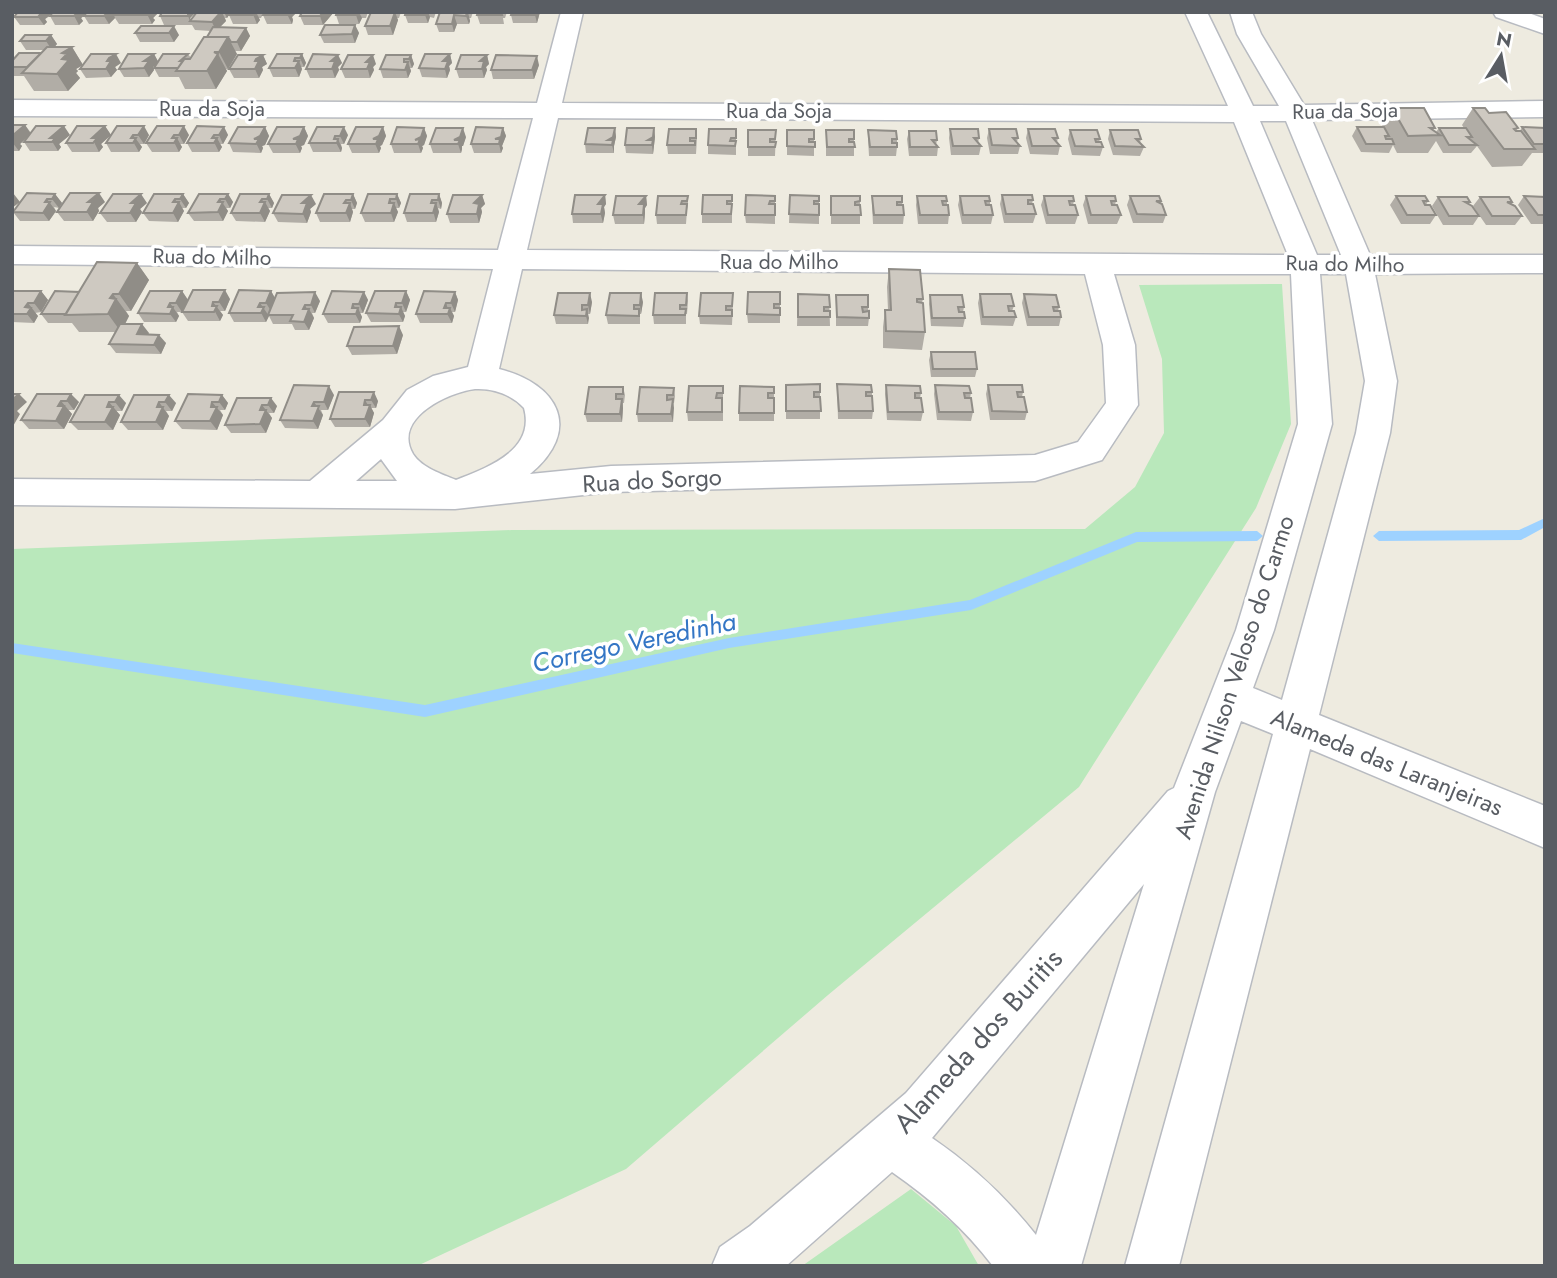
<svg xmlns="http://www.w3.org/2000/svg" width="1557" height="1278" font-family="Jost,sans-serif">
<rect width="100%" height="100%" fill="#eeebe0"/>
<!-- green -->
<path fill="#b9e8bb" d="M1282,284l9,140 -35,84 -177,279 -251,208 -202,174 -209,97h-405v-717l500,-19 573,-1 50,-42 29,-54 -2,-74 -23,-74z
M911,1189l45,37 23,40h-177z"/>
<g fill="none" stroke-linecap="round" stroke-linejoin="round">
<!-- stream -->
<path fill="#9ed2ff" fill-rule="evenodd" d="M1545,518v9l-24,13 -142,1 -6,-5 6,-5 140,-1z
M1257,531l6,5 -6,5 -120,1 -166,68 -242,38 -304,69 -413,-64v-10l413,62 304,-67 241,-38 166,-68z"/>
<!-- street casing -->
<g stroke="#b8bbc1" stroke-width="3">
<path id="street" d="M561,12h22l-21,91 666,3 -43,-94h22l46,94h26l-42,-72 -7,-22h22l9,22 43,71 241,-4v16l-233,3 58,135h175v18l-170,1 22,107 -7,52 -71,282 226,91v42l-235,-99 -131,517h-54l148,-532 -32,-13 -26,71 -134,474h-88c-29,-38 -62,-67 -101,-94l-106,94h-74l8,-19 30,-21 156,-133 262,-302 6,-3 62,-158 62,-206 -7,-150h-177l21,71 3,60 -36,55 -67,21 -424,11 -156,17 -443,-4v-26l298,2 73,-61 24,-30 26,-14 35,-9 25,-98 -481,-5v-18l486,4 35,-132 -521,-2v-16l525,3zM558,118l676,4 54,133 -761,-5zM1260,121h26l55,134h-24zM522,269l563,5 18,71 3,58 -28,39 -43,13 -424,11 -81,8c53,-44 29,-90 -31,-105zM1320,274h26l19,107 -9,52 -74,267 -29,-12 21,-58 58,-206zM475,389c19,-1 37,6 49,19 12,43 -38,60 -68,72 -14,-6 -34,-12 -43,-26 -21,-36 36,-62 62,-65zM381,459l16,22h-41zM1144,884l-108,351c-31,-39 -63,-69 -104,-97z
M1493,12h33l19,7v15l-49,-17z"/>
</g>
<!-- street -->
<use href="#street" fill="#fff" fill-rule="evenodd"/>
</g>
<!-- wall -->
<path fill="#b1ada6" d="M159,12l-6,6 2,2 -3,4h-33l-4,-6 -6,6h-20l-5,-8 -3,2 2,3 -4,4h-24l-5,-9 -5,3 2,3 -3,3h-24l-6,-8z
M196,12l-6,6 1,2 6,-8h34l-4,6h-2l1,3 -6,6 26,1 4,8 -9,15h-6l2,3 -9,15h-2l1,2 -11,18h-31l-6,-12h-20l-5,-9 2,-3 -3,2 1,3 -5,7h-25l-5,-8 35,-15 4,8 30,-8 3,4 20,-27 -16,-1 -3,-5h-28l-4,-9z
M231,12h33l-3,6h-3l2,2 -3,4h-24l-4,-9z
M297,12l-5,5 1,3 -1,4h-25l-4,-9z
M302,12h32l-11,13h-19l-4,-9z
M337,12h31l-2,6h-4l-3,6h-20l-3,-9z
M371,12h30l-2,6h-2l1,2 -5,15h-25l-3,-9z
M406,12h30l-2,6 -4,-1 -2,6h-20l-3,-8z
M440,12h33l-2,6h-2l1,3 -1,3h-12l-3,8h-15l-3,-8z
M478,12h29l-2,6h-2l1,6h-24l-3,-9z
M512,12h28l-3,11h-24l-2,-8z
M355,25l4,8 -4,10h-31l-4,-8z
M141,26l38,9 -5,7h-34l-5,-9z
M51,35l6,9 -3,3h18l11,18 -7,4 2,2 -2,2 4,5 -12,13h-34l-10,-15h-11l-1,-1v-15l29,-7 3,-3h-18l-6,-9z
M302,54l4,9 -2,4h-3l1,2 -3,8h-26l-4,-9z
M450,54l2,9 -3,3 1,4 -3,8 -25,-1 -3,-9z
M263,55l4,9 -5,3 1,3 -4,8h-25l-5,-9z
M338,55l4,8 -4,4 1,3 -4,8h-25l-4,-9z
M411,55l3,9 -2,4h-2l1,3 -3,7h-25l-3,-9z
M487,55l2,9 -3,3 1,3 -3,8h-25l-3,-9z
M121,63l-6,4 2,3 -6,7 -25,1 -6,-9z
M376,64l-3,3 1,3 -4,8h-25l-4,-9z
M539,65l-5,14h-41l-2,-9z
M1392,108l43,20 -2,2 3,2 3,-4h25l-2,-3 11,-17 16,5 29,15 -2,3h4l2,-4 23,1v25h-13l-10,13 -30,1 -15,-21 -6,7h-28l-7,-12 -8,12h-31l-4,-8 -4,8 -28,-1 -9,-16 5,-9h26l-1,-2z
M12,125h13l6,8 39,2 -11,9 2,3 -3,4h-28l-6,-9 3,-5 -7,7 2,2 -3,5h-7z
M105,126l6,9 -10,9 2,3 -4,5h-27l-6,-9z
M117,126l32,9 -5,9h-4l2,3 -3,5h-28l-5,-9z
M157,126l32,9 -5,9h-4l2,3 -3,5h-27l-6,-9z
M224,127l4,8 -5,9h-3l2,3 -3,5h-27l-5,-9z
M265,127l4,9 -4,9 -3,1 1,2 -2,5 -28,-1 -4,-9z
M304,127l4,9 -4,9 -3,1 1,2 -2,5h-27l-5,-9z
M317,127l31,8 -4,9h-3l1,4 -1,4h-28l-4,-9z
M383,127l3,9 -4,9 -2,1 1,2 -2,5h-27l-4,-9z
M424,128l3,8 -3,9 -2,1 1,2 -2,5h-27l-3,-9z
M503,128l3,8 -4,10 1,2 -2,5h-27l-3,-9z
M615,128l1,9 -2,9v7h-28l-1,-9z
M654,128l1,9 -2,17 -27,-1 -1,-8z
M696,129l1,9 -1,16h-28l-1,-9z
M736,129v26l-28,-1v-9z
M950,129l29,9 -1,5 3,3 -2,9h-28l-2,-17z
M989,129l29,9 -1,4 3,4 -2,8h-28l-3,-16z
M1028,129l30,9 -1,4 3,4 -2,9 -28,-1 -4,-16z
M748,130h28l-1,26h-27z
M787,130h27v26l-27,-1z
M826,130h28v26h-28z
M868,130l29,9v8l-1,9h-27l-1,-17z
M1070,130l30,9 -1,3 4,5 -3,9 -28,-1 -4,-16z
M1110,130l31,9 -1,4 4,4 -4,9 -27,-1 -5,-16z
M909,131l28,9 -1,5 2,2 -1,9h-28l-2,-17z
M466,137l-3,9h-1v3l-1,4h-28l-3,-9z
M55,194l7,9 -3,5 -5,-1 2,4 -7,10h-29l-7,-9z
M183,194l6,9 -3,5h-4l2,3 -6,11 -29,-1 -6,-8z
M228,194l5,8 -3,6h-4l2,3 -5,10h-29l-6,-8z
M269,194l5,9 -2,5h-4l2,3 -5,11 -29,-1 -5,-8z
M353,194l4,9 -2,6h-3l1,3 -3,10h-30l-4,-9z
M397,194l4,9 -2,5h-3l2,4 -4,10h-29l-4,-9z
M439,194l3,9 -1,6 -3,-1 1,4 -3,10h-29l-3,-9z
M482,195l3,9 -4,4 1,4 -3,11h-29l-3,-9z
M605,195l1,9 -2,3 1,6 -2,10h-30l-1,-9z
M732,195v28h-30v-9z
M790,195l29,1v28l-30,-1z
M1002,195l31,5 -1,4 4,10 -3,9h-29l-4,-19z
M646,196l1,9 -2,3v5l-1,11h-29l-2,-9z
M688,196v9l-1,5 -1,14h-29l-1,-9z
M775,196v28l-29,-1 -1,-8z
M831,196h29v28h-29z
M872,196l30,6 2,13 -1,9h-30l-1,-19z
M917,196l30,5v4l2,10 -1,9h-30l-2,-19z
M960,196l30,5v4l3,10 -2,9h-29l-4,-19z
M1044,196l30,5 -1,4 5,10 -3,9h-29l-5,-19z
M1086,196l30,5 -1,4 6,10 -4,9h-29l-5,-19z
M1130,196l31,5 -1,2 6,12 -3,8h-30l-6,-18z
M1396,196l32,5 -2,4 10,10 -6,9h-29l-11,-19z
M1524,196l21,1v27h-14l-13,-19z
M1438,197l32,5 -1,2 10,12 -6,9h-30l-11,-19z
M1480,197l32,5 -1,2 11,12 -7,9h-29l-13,-19z
M105,202l-7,6 1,3 -6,10h-29l-7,-9z
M147,203l-7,6 2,3 -6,10h-29l-7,-9z
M316,204l-6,5 1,3 -4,11 -29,-1 -5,-9z
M137,263l12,17 -18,31h-5l3,5 -4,8 24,9 -1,1 18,9 -5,11 -45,-1 -7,-9 7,-12h-37l-7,-9h-24l-7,-9 38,-22z
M889,269l34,30 -1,4 3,29 -3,18 -39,-2v-21l2,-17h3l-1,-23z
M193,290l37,9 -5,12h-5l3,4 -3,6h-32l-6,-9z
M12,291h29l7,9 -7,12 -6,1 3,3 -4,7 -22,-1z
M182,291l6,9 -6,12h-5l2,4 -3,6h-32l-6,-9z
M271,291l4,7 45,3 -5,12h-3l2,5 -5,12h-14l-3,-6h-19l-4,-8 -3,6h-32l-5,-9z
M406,291l4,9 -4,12h-3l2,4 -2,6h-32l-5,-9z
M364,292l4,8 -5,13h-3l2,4 -2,6h-32l-5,-9z
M455,292l3,8 -3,12h-3l2,4 -2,7h-32l-4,-9z
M780,292v31h-32l-1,-9z
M687,293l1,8 -1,13h-1v10h-32l-1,-9z
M798,294l31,1 1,31h-33z
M980,294l34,12 -2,5 4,6 -3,9 -32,-1 -3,-22z
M1024,294l35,13 -1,4 3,6 -2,9h-32l-5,-23z
M836,295l32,12 1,11 -1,8h-32z
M930,295l34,12 -1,5 2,6 -2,9 -32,-1 -2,-22z
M592,302l-2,12h-2v10h-32l-2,-9z
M643,302l-2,12h-1v10h-32l-2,-9z
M733,302l-1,23 -32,-1 -1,-8z
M403,335l-6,19 -45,1 -5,-9z
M931,352l46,17 -2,8h-44l-2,-17z
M820,384v35h-34v-34z
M837,384l35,8v4l1,15 -1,8h-34z
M294,385l40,10 -6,15h-7l2,5 -5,14 -33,-1 -5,-8z
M886,385l35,8 -1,5 3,14 -2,9 -34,-1 -2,-26z
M935,385l36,8 -1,5 3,14 -2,9 -34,-1 -3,-26z
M988,385l35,7 -1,5 5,15 -2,8h-35l-4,-26z
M723,386v35h-35l-1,-9z
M623,387l2,8 -1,8h-1v5l-1,14h-35l-2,-8z
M774,387v34h-35v-8z
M674,388l1,8 -1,7h-1v19h-35l-1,-8z
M339,392l39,9 -2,7h-5l3,5 -4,14h-35l-5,-8z
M37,394l42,8 -5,8h-6l4,4 -8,15h-35l-8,-9z
M85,395l41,8 -4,8h-6l4,4 -7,15h-35l-8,-8z
M134,395l42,8 -4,8h-6l3,5 -6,14h-35l-7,-8z
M222,395l6,8 -3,7h-5l3,5 -6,15 -35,-1 -7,-8z
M237,398l40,8 -3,7h-5l3,5 -6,15h-35l-6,-8z"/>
<!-- shaded-wall -->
<path fill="#908d87" d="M38,12h16l-9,7 2,3 -3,3 -6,-8z
M72,12h17l-8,6 2,3 -4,4z
M108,12h14l-8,3 1,3 -6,6 -5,-8z
M146,12h13l-6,6 2,2 -3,4z
M182,12h14l-6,6 2,4 -2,-1 -2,-5z
M222,12l4,9 -10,10 -4,-9z
M224,12h7l-4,6z
M252,12h4l4,8 -3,4z
M286,12h11l-5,5 1,3 -1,4z
M323,12h11l-11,13 -3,-9z
M357,12h2l3,6 -3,6 -3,-9z
M395,12l3,8 -5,15 -3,-9z
M426,12h2l2,5 -2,6 -3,-8z
M468,12l2,9 -1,3 -3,-8z
M532,12h8l-3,11 -2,-8z
M454,15l3,9 -3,8 -2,-8z
M355,25l4,8 -4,10 -3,-9z
M174,26l5,9 -5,7 -5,-9z
M246,28l4,8 -9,15 -4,-9z
M51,35l6,9 -5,6 -6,-9z
M228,37l9,17 -9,15 -9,-17z
M72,47l11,18 -7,4 2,2 -2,2 4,5 -12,13 -11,-17 5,-15v-6z
M116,54l5,9 -6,4 2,3 -6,7 -5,-8 1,-8 2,-3z
M154,54l5,9 -6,4 1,3 -5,7 -5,-9v-7z
M218,54l9,17 -11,18 -9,-18z
M302,54l4,9 -2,4 -4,-9z
M450,54l2,9 -3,3 1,4 -3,8 -4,-17z
M263,55l4,9 -5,3 1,3 -4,8 -4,-9v-8l1,-2z
M338,55l4,8 -4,4 1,3 -4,8 -3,-9 -1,-8z
M373,55l3,9 -3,3 1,3 -4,8 -4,-16z
M411,55l3,9 -2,4 -3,-9z
M487,55l2,9 -3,3 1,3 -3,8 -4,-17z
M537,56l2,9 -5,14 -2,-9z
M295,58l3,5 1,-2 3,8 -3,8 -4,-9 -1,-7z
M404,59l3,7 1,-4 3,9 -3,7 -4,-16z
M25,125l6,9 -11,10 2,2 -3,5 -7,-9v-6z
M64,126l6,9 -11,9 2,3 -3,4 -8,-13z
M105,126l6,9 -10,9 2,3 -4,5 -7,-14z
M144,126l5,9 -5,9 -6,-9z
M184,126l5,9 -5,9 -5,-9z
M224,127l4,8 -5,9 -4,-9z
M265,127l4,9 -4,9 -3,1 1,2 -2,5 -7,-14z
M304,127l4,9 -4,9 -3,1 1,2 -2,5 -7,-14z
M344,127l4,8 -4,9 -4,-8z
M383,127l3,9 -4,9 -2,1 1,2 -2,5 -6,-14z
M424,128l3,8 -3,9 -2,1 1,2 -2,5 -3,-9 -3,-4z
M463,128l3,9 -3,9h-1v3l-1,4 -3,-9 -4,-4z
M503,128l3,8 -4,10 1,2 -2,5 -2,-9 -4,-5z
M615,128l1,9 -2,9v7l-2,-8 -4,-5z
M654,128l1,9 -2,17 -1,-9 -4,-5z
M133,135l9,12 -3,5 -8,-14z
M174,135l2,5 1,-2 5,9 -3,5 -7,-14z
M214,135l2,5 1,-2 5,9 -3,5 -7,-14z
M335,136l2,6 1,-3 4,9 -1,4 -7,-13z
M13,193l7,9 -8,6v-14z
M99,193l6,9 -7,6 1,3 -6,10 -6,-9 1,-10z
M55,194l7,9 -3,5 -7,-9z
M141,194l6,9 -7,6 2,3 -6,10 -6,-9 1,-10z
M183,194l6,9 -3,5 -6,-9z
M228,194l5,8 -3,6 -5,-9z
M269,194l5,9 -2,5 -5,-9z
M353,194l4,9 -2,6 -4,-9z
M397,194l4,9 -2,5 -3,-9z
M439,194l3,9 -1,6 -3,-9z
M311,195l5,9 -6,5 1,3 -4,11 -4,-9 -1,-11z
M482,195l3,9 -4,4 1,4 -3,11 -5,-20z
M605,195l1,9 -2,3 1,6 -2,10 -5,-19z
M646,196l1,9 -2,3v5l-1,11 -1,-9 -4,-11z
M47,199l9,12 -7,10 -6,-8 2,-11z
M175,199l3,5 1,-2 5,9 -6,11 -5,-9v-11z
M220,199l8,12 -5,10 -5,-9v-10z
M262,199l2,5 1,-2 5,9 -5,11 -5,-9v-11z
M390,199l3,7 1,-3 4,9 -4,10 -3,-9 -2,-10z
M346,200l2,6 2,-3 3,9 -3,10 -4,-9 -2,-10z
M432,200l3,8 1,-5 3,9 -3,10 -5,-19z
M137,263l12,17 -18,31 -12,-17z
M225,290l5,9 -5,12 -6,-9z
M41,291l7,9 -7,12 -7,-9z
M182,291l6,9 -6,12 -6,-9z
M271,291l5,9 -5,11 -5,-8z
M406,291l4,9 -4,12 -4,-9z
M315,292l5,9 -5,12 -4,-8z
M364,292l4,8 -5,13 -4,-9z
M455,292l3,8 -3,12 -4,-9z
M590,293l2,9 -2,12 -2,-9z
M641,293l2,9 -2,12 -1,-9z
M113,294l16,22 -8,16 -13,-18 2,-16z
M213,302l10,13 -3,6 -8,-15z
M28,303l10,13 -4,7 -7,-9 -2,-7z
M170,303l9,13 -3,6 -6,-8 -2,-7z
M260,303l9,13 -3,6 -8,-15z
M396,303l4,8 1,-4 4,9 -2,6 -8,-15z
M446,303l3,9 1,-4 4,8 -2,7 -8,-15z
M353,304l4,7 1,-3 4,9 -2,6 -8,-15z
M305,305l3,6 1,-2 5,9 -5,12 -5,-8 -1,-13z
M587,309l2,9 -1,6 -2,-8z
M142,324l7,9 -6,10 -6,-9z
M399,326l4,9 -6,19 -4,-8z
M159,335l7,8 -5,11 -7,-9z
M329,386l5,9 -6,15 -4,-8z
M374,392l4,9 -2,7 -5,-8z
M19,394l8,8 -10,9 3,3 -8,14v-28z
M71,394l8,8 -5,8 -7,-9z
M119,395l7,8 -4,8 -7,-9z
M169,395l7,8 -4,8 -7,-9z
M222,395l6,8 -3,7 -6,-8z
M271,398l6,8 -3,7 -6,-8z
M622,399l1,9 -1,14 -2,-8z
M673,399l1,9 -1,14 -2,-8z
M365,400l4,7 1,-2 4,8 -4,14 -5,-8 -1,-14z
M61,401l11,13 -8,15 -8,-8 2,-15z
M109,402l11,13 -7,15 -8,-8 2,-15z
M159,402l10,14 -6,14 -7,-8 1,-15z
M212,402l11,13 -6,15 -7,-9 1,-14z
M314,402l9,13 -5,14 -5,-8 -1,-15z
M262,405l10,13 -6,15 -6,-9v-14z"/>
<!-- building -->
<path fill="#cec9c1" stroke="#908d87" stroke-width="2" d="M18,12h20l-1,1h4l-3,4h-24z
M53,12h25l-4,4h-24z
M87,12h21l-4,4h-20z
M116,12h33l-1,3h-34z
M162,12l26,1v3h-28z
M197,12h24l-9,10 -22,-1z
M231,12h24l-2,3h-24z
M265,12h24l-1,3h-25z
M302,12h21l-3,4h-20z
M337,12h20l-1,3h-20z
M371,12h24l-5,14h-25z
M406,12h20l-1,3h-20z
M440,12h27l-1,4 -12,-1 -2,9h-16z
M478,12h23l1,3h-25z
M512,12h24l-1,3h-24z
M325,25h30l-3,9 -32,1z
M141,26h33l-5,7h-34z
M213,27l33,1 -9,14h-6l-3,-5h-21z
M25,35h26l-5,6h-26z
M204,37h24l-9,15h-5l4,2 -11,17h-31l8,-12h6z
M47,47h25l-10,6 5,1 -5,5 7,1 -12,14 -35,-1z
M19,53h22l-14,14h-15v-6z
M91,54h25l-7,4 -2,3h4l-5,8h-26z
M128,54h26l-10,7h5l-5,7 -25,1z
M163,54h25l-8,7h3l-5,7h-24z
M277,54h25l-2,4h-5l-1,3h5l-4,7h-26z
M313,54l25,1 -7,6h4l-3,8h-26z
M425,54h25l-7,7h5l-3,8 -26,-1z
M238,55h25l-7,4 -1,2h4l-4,8h-26z
M348,55h25l-7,7h4l-3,7h-26z
M386,55h25l-2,4h-5v3h4l-3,8 -25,-1z
M461,55h26l-7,6h4l-2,8h-26z
M496,55l41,1 -5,14h-41z
M1392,108h32l11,20h-5l10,7 -32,1z
M1473,108h12l4,5 17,-1 12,16 -4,1 2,2h5l14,18h-31z
M12,125h13l-13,11z
M36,126h28l-14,12h5l-3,4h-28z
M77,126h28l-13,12h5l-4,5h-27z
M117,126h27l-6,9h-5l-2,3h5l-3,5h-27z
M157,126h27l-5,9h-5l-2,3h5l-3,5h-28z
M197,126l27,1 -5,8h-5l-2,3h5l-3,5h-27z
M238,127h27l-5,9 -6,3h5l-3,5 -27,-1z
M277,127h27l-4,9 -7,3h5l-2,5h-28z
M317,127h27l-4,9h-5l-1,3h4l-1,4h-28z
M356,127h27l-4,9 -6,3h5l-2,5h-28z
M397,127l27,1 -3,9 -6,3 5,-1 -2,5h-27z
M476,127l27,1 -2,9 -6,2h5l-1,5h-28z
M1357,127h27l5,9h-4l1,3h6l2,5h-28z
M1522,127l23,1v16h-11z
M436,128h27l-3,9 -6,3h6l-2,4h-28z
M588,128h27l-2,9 -5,3h5l-1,5 -27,-1z
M627,128h27l-1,9 -5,3h5l-1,5h-27z
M1439,128h27l6,9h-5l10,8h-28z
M669,129h27v9h-6v3h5v4h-28z
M709,129h27v9h-5l-1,3h6l-1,5 -27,-1z
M950,129h28l1,9h-5l7,8h-28z
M989,129h27l2,9h-5l7,8 -28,-1z
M1028,129h27l3,9h-5l7,8h-28z
M748,130h28l-1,9h-5v3h6l-1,5h-27z
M787,130h27v9h-5v3h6v5l-28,-1z
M826,130h28v9h-5v3h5l1,5h-28z
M868,130l28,1 1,8h-5v4h5v4h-27z
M1070,130h27l3,9h-5l1,3h5l2,5 -28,-1z
M1110,130h28l3,9h-5l8,8 -29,-1z
M909,131h27l1,9h-5l6,7h-28z
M27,193l28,1 -3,5h-5l-2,3h5l-7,11 -30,-1z
M70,193h29l-11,9h5l-6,10h-30z
M113,194h28l-10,9h5l-6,10h-30z
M154,194h29l-3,5h-5l-2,3h6l-6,11h-30z
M199,194h29l-3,5h-5l-2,3h5l-5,10 -30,1z
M240,194h29l-2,5h-5l-2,3h5l-5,11h-29z
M324,194h29l-2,6h-5l-2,3h6l-4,10h-30z
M368,194h29l-1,5h-6l-1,4h5l-3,10h-30z
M410,194h29l-1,6h-6l-1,3h5l-3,10h-29z
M282,195h29l-9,8h5l-4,11 -30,-1z
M453,195h29l-8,8 5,1 -2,10h-30z
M575,195h30l-7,9h5l-2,10h-29z
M703,195h29v6h-5v3h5l-1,10h-29z
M746,195l29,1v5h-5l-1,3h6v11h-30z
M790,195l29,1v5h-5v3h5v11l-30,-1z
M1002,195h30l1,5h-5v4h5l3,10h-30z
M616,196h30l-7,8h5l-1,11h-30z
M658,196h30l-1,5h-5l-1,3h6l-1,11h-30z
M831,196h29v5l-5,1v3h5l1,10h-30z
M872,196h30v6h-5v3h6l1,10h-30z
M917,196h29l1,5h-5l1,4h5l1,10h-29z
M960,196h29l1,5h-5l1,4h5l2,10h-30z
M1044,196h29l1,5h-5l1,4h5l3,10h-30z
M1086,196h29l1,5h-5l1,4h5l4,10h-30z
M1130,196h29l2,5h-5l6,3 4,11 -29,-1z
M1396,196h29l3,5h-5l2,4h5l6,10h-29z
M1524,196l21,1v18h-7z
M1438,197h29l3,5h-5l7,4 7,10h-30z
M1480,197h29l3,5h-5l8,4 7,10h-30z
M97,262l40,1 -18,31h-6l-3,4 6,1 -8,15 -43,1z
M889,269l31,1 3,29h-6v3l6,1 2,29 -39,-1 -1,-21h6z
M193,290h32l-6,12h-6l-1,4h5l-3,6h-32z
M239,290l32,1 -5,12h-6l-2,4h6l-3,6h-32z
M12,291h29l-7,12h-6l-3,4 6,1 -4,6h-15z
M55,291l24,1 -13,22h-25z
M150,291h32l-6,12h-6l-2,4h5l-3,7 -32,-1z
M332,291l32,1 -5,12h-6l-1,4h6l-2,6h-33z
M375,291h31l-4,12h-6l-1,4h6l-2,7 -33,-1z
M424,291l31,1 -4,11h-5l-2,5h6l-2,6h-32z
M315,292l-4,13h-6l-2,4h6l-5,13 -14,-1 3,-6h-25l9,-22z
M748,292h32v12h-6v4h6v7l-33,-1z
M558,293h32l-2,12h-6v5l5,-1 -1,7 -32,-1z
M610,293h31l-1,12h-6v4h5v7l-33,-1z
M655,293h32l-1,12h-6v4h6l-1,6h-32z
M701,293h32l-1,13h-6v4h6v6h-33z
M798,294l31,1 1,12h-6v4h6v6h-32z
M980,294h31l3,12h-6l1,5h5l2,6h-33z
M1024,294l32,1 3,12h-6l1,4h6l1,6h-32z
M836,295h32v12h-6l1,5 6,-1v7l-32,-1z
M930,295h32l2,12h-6l1,5h5l1,6h-33z
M120,324h22l-5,10 22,1 -5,10 -45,-1z
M399,326l-6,20h-46l7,-19z
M931,352h44l2,17h-44z
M820,384v8h-6v5h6l1,14h-35v-26z
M837,384l34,1 1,7h-6v4h6l1,15h-34z
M294,385l35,1 -5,16h-10l-2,4h7l-6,15 -33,-1z
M886,385l34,1 1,7h-6v5h6l2,14h-35z
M935,385l34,1 2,7h-7l1,5h6l2,14h-34z
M988,385h34l1,7h-6l1,5h6l3,15 -35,-1z
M689,386h34v7h-6l-1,5h6v14h-35z
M740,386l34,1v6h-6v5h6v15h-35z
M589,387h34v7h-7v5h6l-2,15h-35z
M640,387l34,1 -1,7h-6v5l6,-1 -2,15h-34z
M339,392h35l-3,8h-6l-1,5h6l-5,14h-35z
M12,394h7l-7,6z
M37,394h34l-4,7h-6l-3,5h6l-8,15 -35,-1z
M188,394l34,1 -3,7h-7l-1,5h6l-7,14h-35z
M85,395h34l-4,7h-6l-2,5h6l-8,15h-35z
M134,395h35l-4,7h-6l-2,5h6l-7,15h-35z
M237,398h34l-3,7h-6l-2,5h6l-6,14 -35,1z"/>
<g text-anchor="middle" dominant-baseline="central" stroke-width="7" stroke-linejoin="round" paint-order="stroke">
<!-- far-street labels -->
<g font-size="21" fill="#595d63" stroke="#fff">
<text x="212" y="109">Rua da Soja</text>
<text x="779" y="111">Rua da Soja</text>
<text transform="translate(1345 111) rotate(-1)">Rua da Soja</text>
<text transform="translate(212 257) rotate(1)">Rua do Milho</text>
<text x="779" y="262">Rua do Milho</text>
<text transform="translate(1345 264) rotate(1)">Rua do Milho</text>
</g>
<!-- street labels -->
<g font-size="24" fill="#595d63" stroke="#fff">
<text transform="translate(652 480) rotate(-3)">Rua do Sorgo</text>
<text transform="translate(1234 677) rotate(-72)">Avenida Nilson Veloso do Carmo</text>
<text transform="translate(1387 762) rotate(22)">Alameda das Laranjeiras</text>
</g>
<!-- water labels -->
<g font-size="26" font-style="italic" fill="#3476c5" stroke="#fff">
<text transform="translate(634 642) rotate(-12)">Corrego Veredinha</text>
</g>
<!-- near-street labels -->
<g font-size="28" fill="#595d63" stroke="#fff">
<text transform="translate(978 1041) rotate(-48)">Alameda dos Buritis</text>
</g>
</g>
<!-- border -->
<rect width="1557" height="1278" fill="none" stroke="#595d63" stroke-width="28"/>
<!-- north arrow -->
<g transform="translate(1501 56) rotate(11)" stroke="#ffffff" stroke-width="5" paint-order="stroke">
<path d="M0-5L12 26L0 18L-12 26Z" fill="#595d63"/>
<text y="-10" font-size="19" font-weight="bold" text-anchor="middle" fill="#595d63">N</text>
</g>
</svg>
